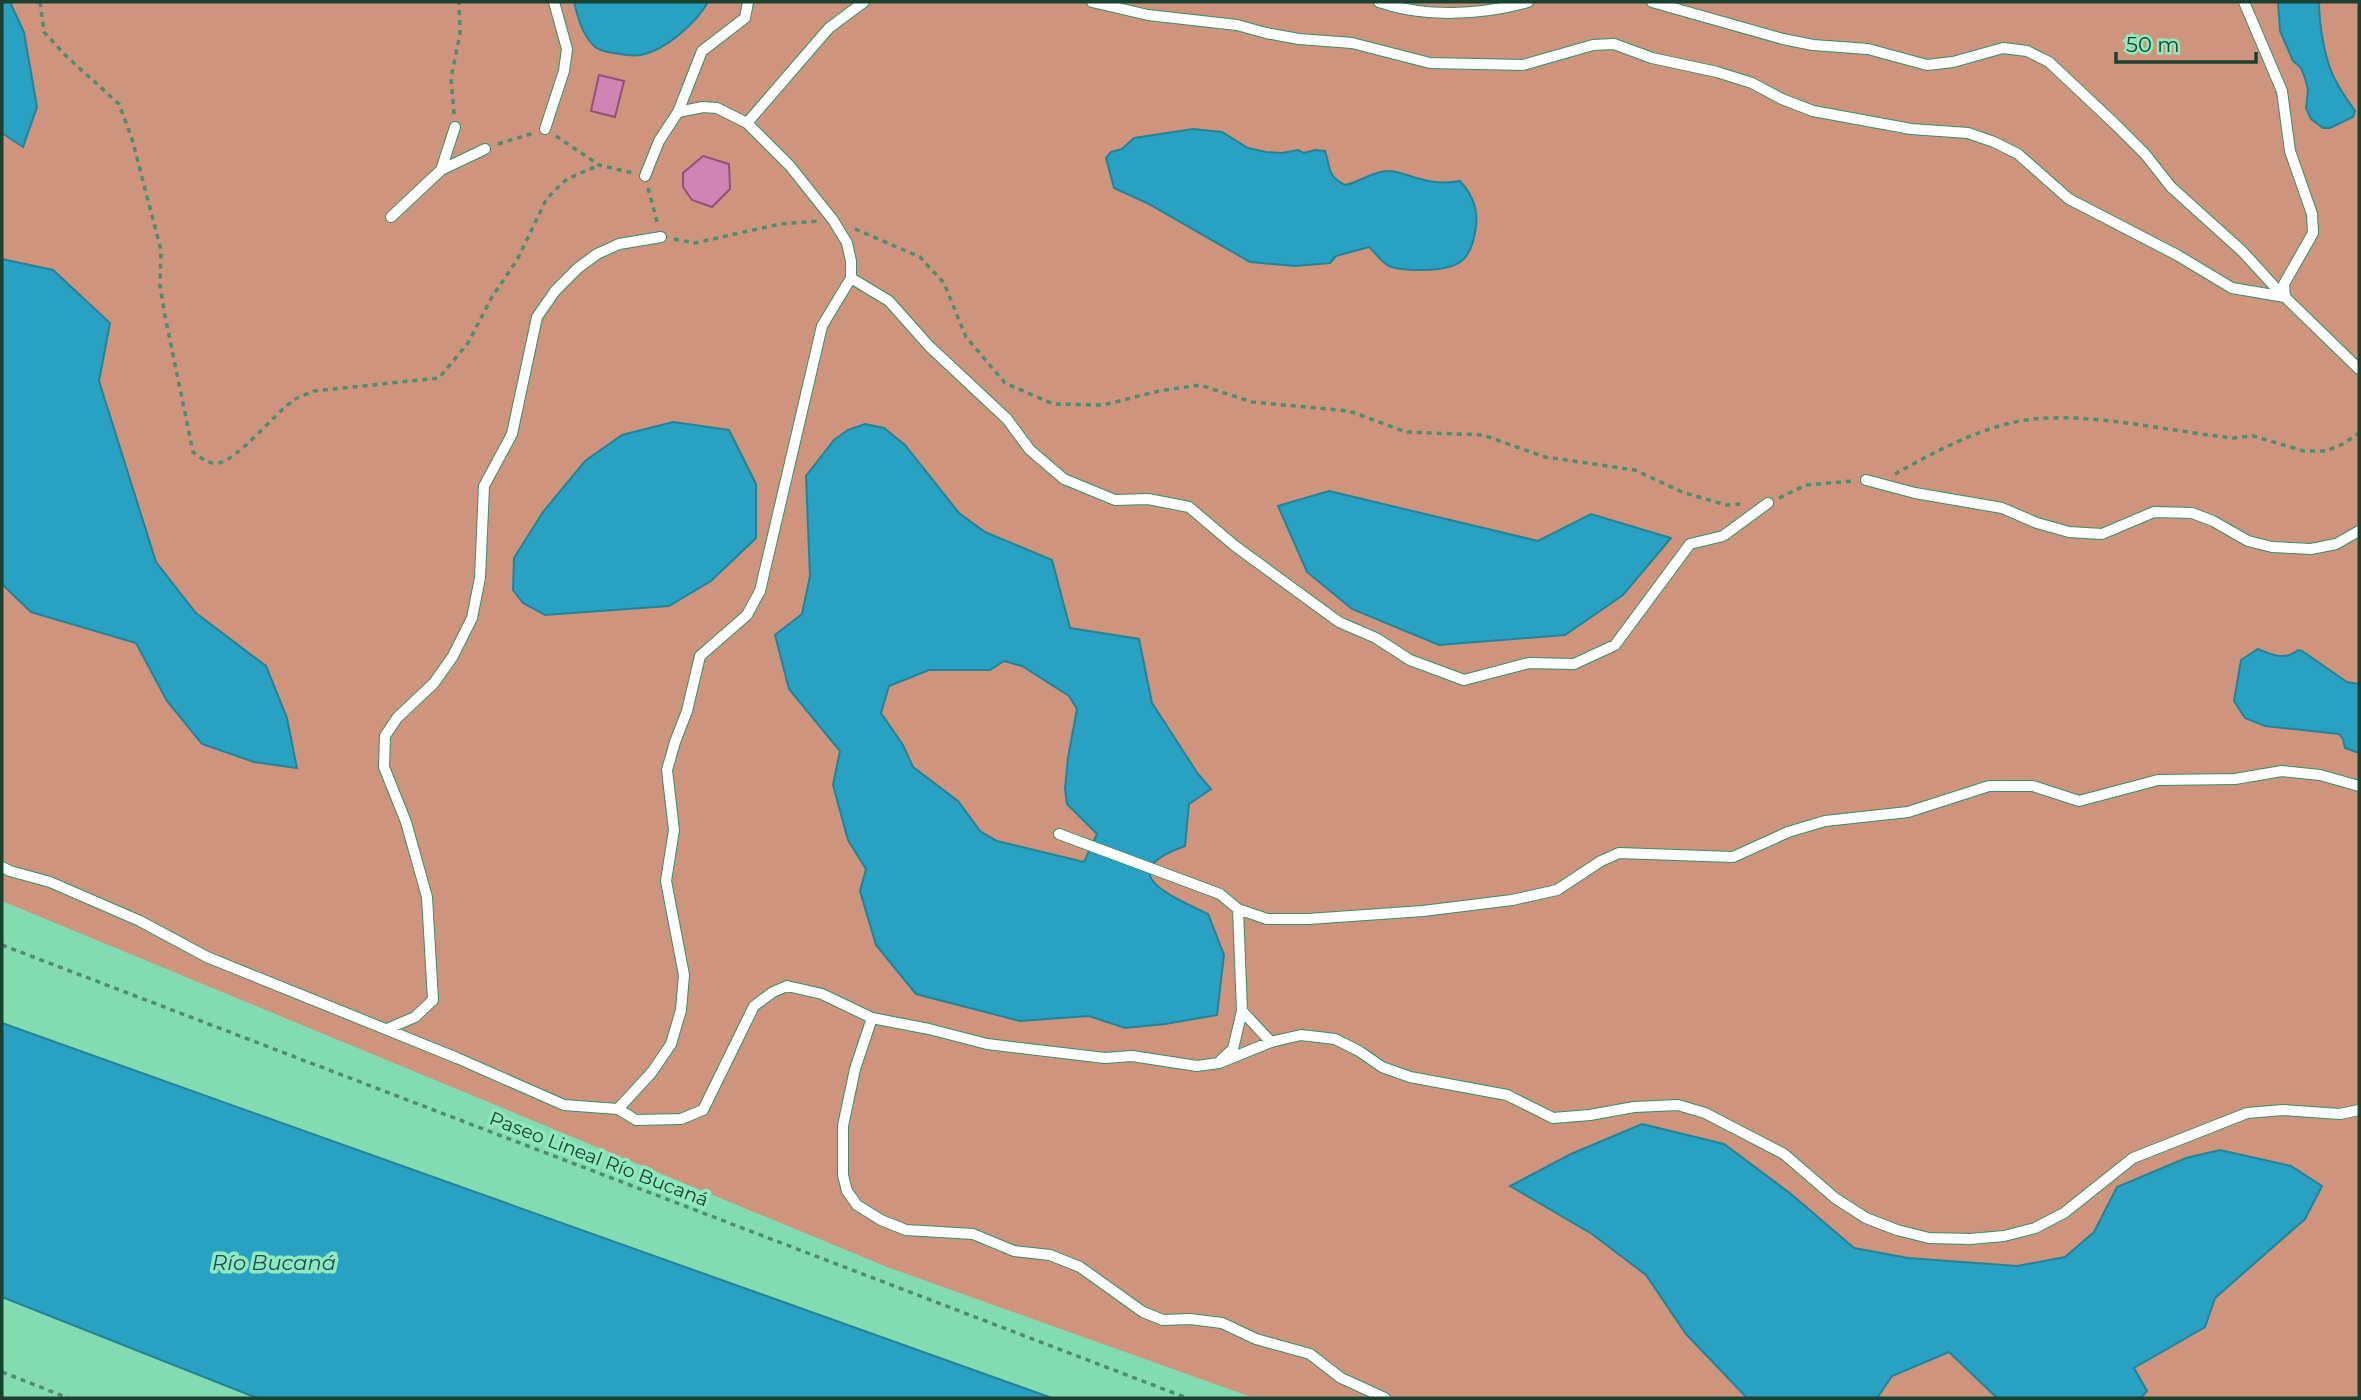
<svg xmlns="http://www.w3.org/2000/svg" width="2361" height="1400" font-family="Montserrat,sans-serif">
<rect width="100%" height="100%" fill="#83dcb1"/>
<!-- green -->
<path fill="#ce947e" d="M2,2h2357v1396h-1105l-367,-131 -885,-366z"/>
<!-- water -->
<path fill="#28a1c3" stroke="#248497" stroke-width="2" fill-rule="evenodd" d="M2,2h8l14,30 13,75 -14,40 -21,-14z
M574,2h134c-12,21 -42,48 -67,53 -9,1 -18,0 -27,-2 -7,-1 -15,-2 -20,-7 -12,-12 -16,-28 -20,-44z
M2278,2h41c0,22 6,62 18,81 5,10 12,19 18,28l-2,6 -23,11h-7l-12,-9 -5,-11 2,-18 -3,-12 -4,-10 -8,-7 -13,-30z
M1193,129l29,3 26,16 18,4 16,1 16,-3 6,3 11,-3 10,1c6,17 1,24 20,34 15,-3 28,-14 43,-14 13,0 21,6 33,8 12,4 27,4 39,2 12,13 18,28 16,45 -4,36 -18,44 -55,44 -9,0 -23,0 -32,-4 -8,-4 -13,-13 -20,-19l-33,9 -6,7 -35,3 -45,-4 -103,-59 -33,-15 -8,-30 5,-6 11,-3 12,-11z
M2,259l51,11 57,53 -11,58 57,181 40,51 70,53 21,52 10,50 -43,-6 -52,-18 -35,-43 -31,-58 -105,-31 -29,-28z
M673,422l56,8 27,54v54l-45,43 -42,25 -124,9 -22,-12 -10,-13 1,-32 29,-46 42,-51 37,-26z
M865,424l19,4 21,17 54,68 26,19 67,28 18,68 69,11 13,64 46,71 13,15 -22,15 -4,42c-75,27 -13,50 23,68l16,41 -7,60 -52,9 -40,4 -36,-12 -69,5 -104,-27 -40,-49 -16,-54 6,-22 -18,-29 -15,-55 7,-34 -51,-62 -14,-54 27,-21 8,-38 -4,-100 28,-36 14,-10zM1004,661l18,5 47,30 8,13 -9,49 -3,31 2,15 30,30 -13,28 -87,-21 -17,-10 -22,-30 -45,-34 -10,-22 -22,-32 8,-27 40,-16h61z
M1329,491l209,50 53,-27 80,24 -48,57 -58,40 -126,10 -87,-36 -45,-37 -29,-66z
M2258,649c14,6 27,12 40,1l4,1 45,31 12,2v69l-14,-5 -2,-9 -4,-5 -74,-8 -20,-8 -11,-17 7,-41z
M2,1023l1050,375h-795l-255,-101z
M1642,1124l82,20 67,50 63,54 54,10 109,8 48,-9 29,-25 23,-45 69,-29 34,-8 71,16 31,20 -17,33 -90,79 -10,29 -71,41 13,23 -6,7h-144l-48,-46 -57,24 -15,22h-130l-61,-64 -40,-59 -54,-41 -82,-48 61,-32z"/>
<!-- building -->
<path fill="#d084b4" stroke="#93507c" stroke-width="2" d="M599,75l25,6 -9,36 -24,-6z
M703,156l26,8 1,25 -18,18 -20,-7 -9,-13v-14z"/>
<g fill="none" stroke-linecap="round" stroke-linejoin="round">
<!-- service casing -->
<g stroke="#359069" stroke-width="12">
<path id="service" d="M1092,2l56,13 89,10 29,8 33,6 53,4 78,20 93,2 70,-20 21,-1 38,14 65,14 35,11 30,16 31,12 98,18 57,4 26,9 24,12 51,45 108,56 55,33 53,9
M1379,2c46,16 102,13 149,0
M1652,2l131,37 30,6 55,4 59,16 26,-3 50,-14 24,3 22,11 66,62 30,30 26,33 71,64 42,46
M2244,2l38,89 8,60 22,63 1,19 -29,51 1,13 74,72
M678,112l24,-61 43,-33 3,-16
M747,123l82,-95 35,-26
M545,129l19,-58 3,-22 -13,-47
M441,170l14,-43
M645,176l14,-35 19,-29 25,-5 14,1 30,15 43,43 43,54 14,23 4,18v17l-29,48 -62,265 -13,24 -47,41 -13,55 -12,31 -8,28 7,60 -8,51 18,94 -3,35 -10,34 -19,28 -34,37 18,11 45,-1 22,-9 51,-104 19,-14 14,-6 35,8 50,24 57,11 58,15 118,14 27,-2 65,10 22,-3 52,-21 30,-7 34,4 24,12 23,16 28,10 97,18 46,23 37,-3 44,-8 44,-2 27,8 79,41 51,44 31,20 31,12 32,8 41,1 34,-3 31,-8 29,-15 69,-55 114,-45 36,-3 57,4 19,-4
M391,217l50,-47 44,-21
M851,278l38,23 40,45 78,73 23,31 34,29 51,21 33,-1 41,8 46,39 104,76 37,16 34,22 54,20 65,-17 45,1 41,-19 75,-101 33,-8 45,-33
M1866,480l49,13 87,15 35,15 32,9 33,2 52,-22 38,1 21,8 35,20 24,6 39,2 25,-5 23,-13
M1059,834l161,60 18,15 4,102 -9,38 -12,11
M2,867l8,4 40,11 90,39 67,36 250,101 107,47 54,4
M1238,909l29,10h41l115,-8 89,-11 45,-10 44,-29 18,-8 114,4 55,-25 37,-11 83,-9 81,-26h44l46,15 79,-21 77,-1 47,-8 38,4 39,11
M1242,1011l29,31
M872,1018l-17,51 -12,57v49l4,16 10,14 24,15 25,10 67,4 41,17 36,4 30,12 63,45 20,8 27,-1 32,4 34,16 54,15 31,24 44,20
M387,1029l28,-12 18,-17 -6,-103 -21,-75 -22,-55 1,-31 12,-18 37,-35 19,-27 19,-38 8,-40 4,-92 28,-52 25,-117 18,-26 23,-23 19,-14 22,-10 42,-7"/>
</g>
<!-- path -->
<path stroke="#4e8d6f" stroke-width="3.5" stroke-dasharray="5 5" stroke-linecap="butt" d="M40,2l4,30 22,24 53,48 13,35 29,111 -1,35 5,31 28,136c8,6 15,12 25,11 19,-2 57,-50 76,-63 6,-4 14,-6 20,-9l125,-13 29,-35 24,-46 25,-37 30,-62 20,-19 32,-14
M454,114l-3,-36 9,-44 -1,-32
M556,136l43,29 34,8
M498,144l36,-11
M648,188l10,37
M855,229l65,28 24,26 22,54 39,46 48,21 50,1 56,-14 41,-6 52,17 97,9 57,21 77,3 62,22 90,13 47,22 44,13 16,-1
M674,239l21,4 85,-19 38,-3
M1895,474c47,-26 99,-55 155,-56 59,-2 124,14 183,20l20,-2 51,15h22l17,-7 16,-11
M1779,498l27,-13 47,-4
M2,945l1185,453
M2,1372l66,26"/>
<!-- service -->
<use href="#service" stroke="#fff" stroke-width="10"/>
</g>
<g text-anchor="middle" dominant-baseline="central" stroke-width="7" stroke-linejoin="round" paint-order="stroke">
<!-- street labels -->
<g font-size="19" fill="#1b4130" stroke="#90e9be">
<text transform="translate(599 1159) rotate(21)">Paseo Lineal Río Bucaná</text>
</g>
<!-- water labels -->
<g font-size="21" font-style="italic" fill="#1d4d5c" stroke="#90e9be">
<text x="274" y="1262">Río Bucaná</text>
</g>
</g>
<!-- border -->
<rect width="2361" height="1400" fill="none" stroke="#1b4130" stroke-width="7"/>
<!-- scale -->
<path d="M2116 52v10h140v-10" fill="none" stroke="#1b4130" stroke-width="3.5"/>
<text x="2126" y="52" font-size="21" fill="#1b4130" stroke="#90e9be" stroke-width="5" paint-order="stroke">50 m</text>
</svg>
